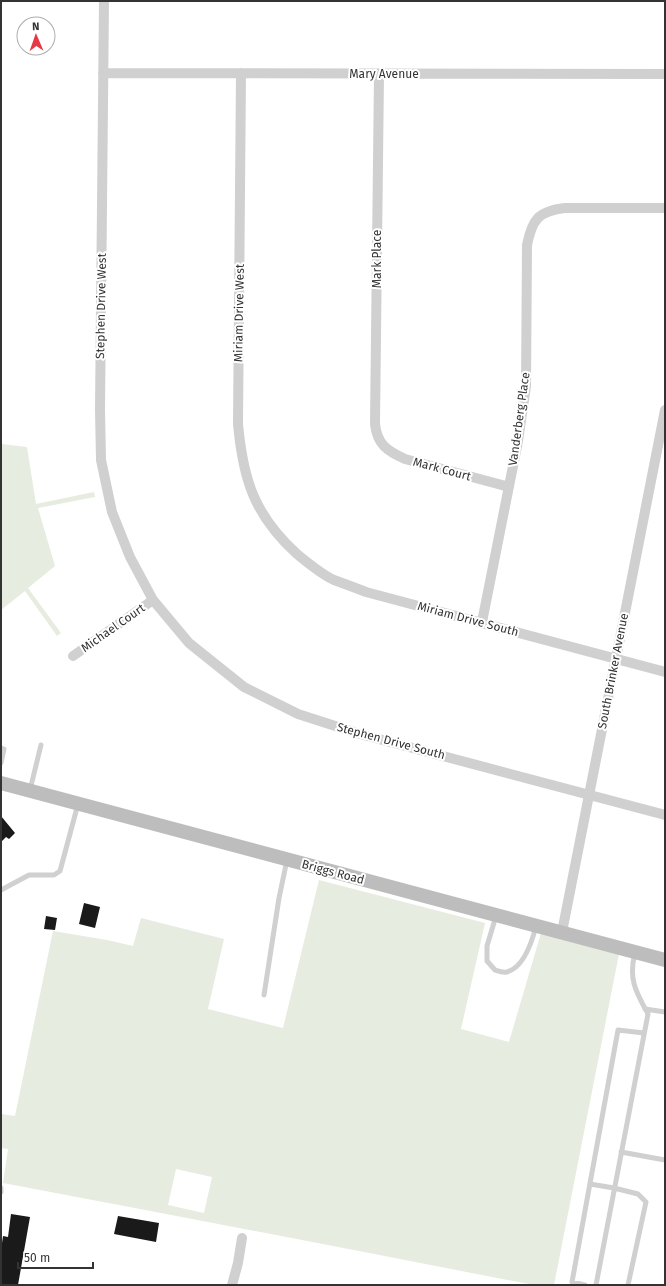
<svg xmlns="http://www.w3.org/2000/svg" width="666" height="1286" font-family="'Fira Sans',sans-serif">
<rect width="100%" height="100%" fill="#fff"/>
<!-- green -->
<path fill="#e6ecdf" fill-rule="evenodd" d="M1,444l26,3 9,57 58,-12 1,5 -57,11 17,58 -27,22 33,45 -4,3 -32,-45 -24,19z
M319,880l166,43 -24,106 48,13 32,-109 78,21 -65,331h-20c-177,-34 -354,-69 -531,-102l5,-34 -7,-1v-34l14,2 38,-185 54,9 26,6 8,-28 83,21 -16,70 75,19zM176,1169l36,8 -8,36 -36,-8z"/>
<!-- building -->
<path fill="#1a1a1a" d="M1,816l14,17 -6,6 -3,-2 -5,5z
M84,903l16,4 -5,21 -16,-4z
M46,916l11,2 -2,12 -11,-1z
M11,1214l19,3 -12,68h-17v-42h1l1,-7 5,1z
M118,1216l41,7 -3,19 -42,-8z"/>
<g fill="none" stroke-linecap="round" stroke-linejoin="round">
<!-- lane -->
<path stroke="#d0d0d0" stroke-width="5" d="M1,748l3,1 -3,14
M30,790l11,-45
M1,890l28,-15h25l6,-4 18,-67
M496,916l-9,30v15l8,9c3,1 8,3 12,2 17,-5 25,-30 29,-46
M264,995l15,-97 8,-38
M645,1009l20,3
M621,1152l44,8
M590,1184l24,4 24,6 8,8 -18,83
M1,1188v4
M585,1285l-13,-3 46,-252 26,3
M596,1285l52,-271c-12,-22 -20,-35 -13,-61"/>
<!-- street -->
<path stroke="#d0d0d0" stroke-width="10" d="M104,1l-4,409 1,50 11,52 18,45 23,43 36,43 55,44 54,27 62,20 305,81
M103,73l562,1
M241,73l-3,351c5,55 16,91 59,130 11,9 24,20 37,26 11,4 22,8 32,12l299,80
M379,74l-4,350c2,20 12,27 30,35l104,28
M482,622l36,-181 8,-55 1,-141c5,-25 11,-34 38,-37h100
M73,656l80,-56
M562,932l103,-522
M232,1285l6,-22 4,-25"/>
<!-- secondary -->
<path stroke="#bdbdbd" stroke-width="14" d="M1,783l664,177"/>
</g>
<g text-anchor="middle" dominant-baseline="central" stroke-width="4" stroke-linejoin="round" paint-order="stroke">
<!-- street labels -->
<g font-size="12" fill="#333" stroke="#fff">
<text x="384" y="74">Mary Avenue</text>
<text transform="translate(377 259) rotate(-90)">Mark Place</text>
<text transform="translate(101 306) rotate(-89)">Stephen Drive West</text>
<text transform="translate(239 313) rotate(-89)">Miriam Drive West</text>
<text transform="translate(519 419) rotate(-82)">Vanderberg Place</text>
<text transform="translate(442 469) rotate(15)">Mark Court</text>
<text transform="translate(468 619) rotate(15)">Miriam Drive South</text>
<text transform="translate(113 628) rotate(-35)">Michael Court</text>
<text transform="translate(613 671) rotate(-79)">South Brinker Avenue</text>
<text transform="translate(391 741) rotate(15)">Stephen Drive South</text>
<text transform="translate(333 872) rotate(15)">Briggs Road</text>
</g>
</g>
<!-- border -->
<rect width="666" height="1286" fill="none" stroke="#333333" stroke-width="4"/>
<!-- north arrow -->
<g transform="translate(36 36) rotate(358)"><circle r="19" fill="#ffffff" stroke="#adadad"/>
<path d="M0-3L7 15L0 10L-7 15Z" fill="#e63946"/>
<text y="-6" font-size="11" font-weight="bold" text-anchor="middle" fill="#333333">N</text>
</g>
<!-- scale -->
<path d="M18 1262v6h75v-6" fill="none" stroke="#333333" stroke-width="2"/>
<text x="24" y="1262" font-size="12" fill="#333333" stroke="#ffffff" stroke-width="3" paint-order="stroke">50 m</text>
</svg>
